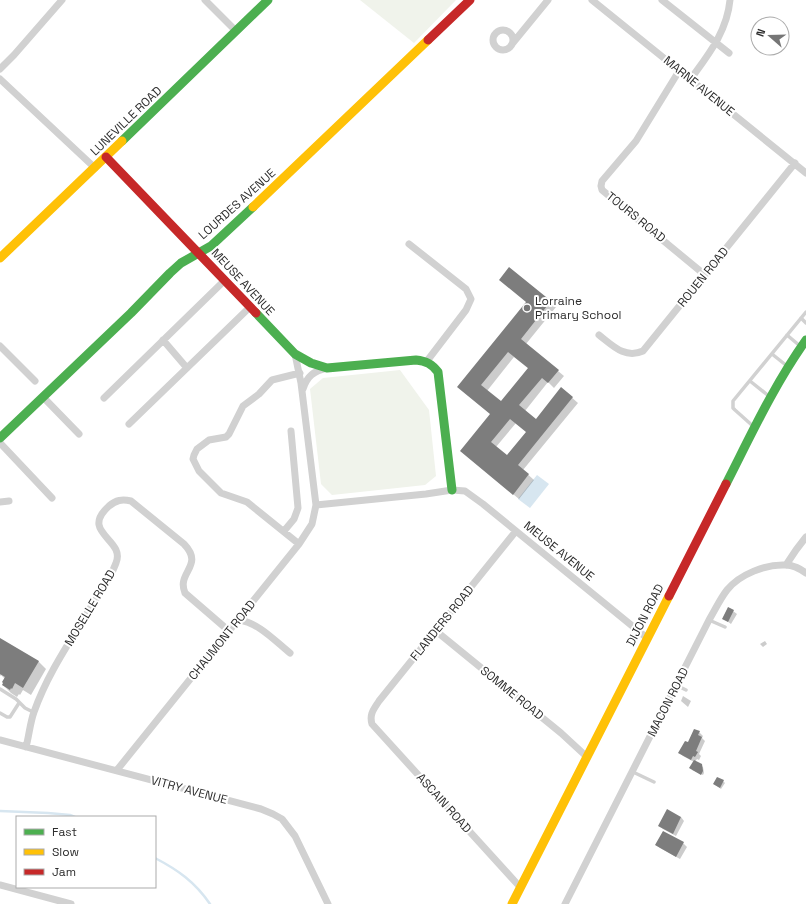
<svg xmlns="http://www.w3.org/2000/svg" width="806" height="904" font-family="'Space Grotesk',sans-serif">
<rect width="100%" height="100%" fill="#fff"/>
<!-- green -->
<path fill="#f0f3eb" d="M360,0h96l-42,43z
M400,370l29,40 7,66 -11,9 -93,10 -11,-11 -11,-95 13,-11z"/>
<!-- water -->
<path fill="#d7e6f0" d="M537,475l12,9 -19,24 -12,-9z"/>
<!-- shadow -->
<path fill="#0003" fill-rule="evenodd" d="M509,268l47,39 -30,37 38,32 -10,12 -6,-6 -23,29 11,9 25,-32 17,15 -55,67 11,10 -15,19 -58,-48 30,-37 -27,-22 63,-90zM514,357l15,12 -28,33 -14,-11zM516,423l11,9 -20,24 -11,-9z
M733,611l4,3 -6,10 -7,-5z
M0,639l38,22 8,8 -15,26 -8,-5 -3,5 -1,-1 -2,3 -6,-4 -8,-8 2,-6 -4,-4 -1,1z
M765,641l2,3 -4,3 -3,-3z
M683,696l8,5 -3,6 -7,-6z
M699,732l4,4 -1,2 3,3 -6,13 2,2 -2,4 -2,-1 -2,3 8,5 1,6 -1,2 -11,-5 2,-8 -11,-6 -3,-3z
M723,781l2,2 -4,6 -7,-5z
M681,817l3,4 -8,15 -13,-7 -4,-3z
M663,832l20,11 4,4 -7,12 -20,-11 -4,-3z"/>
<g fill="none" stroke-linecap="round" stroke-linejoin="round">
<!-- stream -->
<path stroke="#d7e6f0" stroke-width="2.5" d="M0,811l48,2 22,2 5,2
M155,858c23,12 40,24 55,46"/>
</g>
<!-- building -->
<path fill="#7d7d7d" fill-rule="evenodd" d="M509,267l42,34 -30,38 38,31 -11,13 -6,-5 -23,27 17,14 25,-32 12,10 -55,68 11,9 -16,21 -53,-44 30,-37 -33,-27 69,-85 -27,-22zM508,352l20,16 -27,33 -20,-16zM510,419l16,13 -19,23 -16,-13z
M728,607l6,3 -6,12 -6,-3z
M0,638l39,23 -16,27 -8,-5 -3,6 -1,-1 -1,2 -8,-5 1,-2 -1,-1 3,-5 -5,-3z
M694,729l6,2 -2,4 4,2 -6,14 2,1 -3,5 -2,-1 -2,4 -13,-7 7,-12 3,1z
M694,760l8,4 1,7 -2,4 -12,-7z
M717,777l7,3 -4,8 -7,-4z
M667,809l14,8 -8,17 -15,-8z
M663,831l21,11 -8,15 -21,-12z"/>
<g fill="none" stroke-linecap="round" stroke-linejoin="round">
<!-- lane -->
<path stroke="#d1d1d1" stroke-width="3.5" d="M801,318l5,5
M787,335l13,11
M772,354l15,12
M750,381l20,16
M754,427l-19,-17 -2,-2v-7l73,-89
M709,620l16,7
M676,685l10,5
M0,689l16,10 9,9 8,4
M0,713l7,4h3l9,-14
M633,772l21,10"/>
<!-- street -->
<path stroke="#d1d1d1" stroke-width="7" d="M205,0l31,31
M592,0l214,173
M662,0l67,53
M493 40a10 10 0 1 1 20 0a10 10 0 1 1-20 0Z
M512,44l36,-44
M0,69l14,-14 48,-55
M679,71l-43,70 -34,40 -1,5 1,4 103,85
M0,79l95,89
M690,80c18,-25 37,-48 40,-80
M409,244l57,45 5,10 -5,11 -39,51
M599,335c14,11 26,24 44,16l152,-188
M163,340l24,28
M0,346l35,35
M303,389c4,-13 11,-18 24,-21
M43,397l36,37
M104,398l121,-118
M129,424l121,-117
M0,443l52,55
M0,502l9,-1
M316,505l110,-11 26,-4 13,1 18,13 164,134
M284,531l10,-12 4,-11 -7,-77
M516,531l-137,170c-5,8 -10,13 -7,23l148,163
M299,544l-52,-42 -26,-9 -22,-22 -6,-12 1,-4 3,-6 12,-9 17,-3 3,-3 14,-28 16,-12 13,-14 28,-7
M786,565l10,-15 10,-13
M238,620c20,2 37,21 52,33
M436,631l125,102 26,24
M0,740l261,69 12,5 9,5 13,17 33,68
M26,747c3,-11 4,-24 8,-35 13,-37 35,-69 55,-102 9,-15 21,-30 27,-47 10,-24 -37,-30 -7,-57 7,-6 13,-7 22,-5l53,43c21,22 -8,28 1,49l44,38
M117,770l182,-226 13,-20 4,-19 -15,-122 -6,-29
M0,885l71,19
M565,904l144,-284c6,-10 11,-21 18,-30 13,-16 39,-26 59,-25 8,0 14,4 20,8"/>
<!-- fast -->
<path stroke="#4caf50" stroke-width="9" d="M122,141l146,-141
M256,313l39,41 16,9 16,5 89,-8c10,1 16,4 22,12l14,118
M0,438l131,-125 39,-40 11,-10 30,-17 42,-39
M726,484c25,-49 48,-99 80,-144"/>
<!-- slow -->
<path stroke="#ffc107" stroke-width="9" d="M253,207l175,-167
M0,258l122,-117
M512,904l157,-308"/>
<!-- jam -->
<path stroke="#c62828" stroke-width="9" d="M428,40l42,-40
M106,157l150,156
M669,596l57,-112"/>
</g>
<!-- markers -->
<circle fill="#767676" stroke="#fff" stroke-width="1.5" cx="527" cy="308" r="4"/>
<g text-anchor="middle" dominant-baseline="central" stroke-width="4" stroke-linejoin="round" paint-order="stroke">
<!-- street labels -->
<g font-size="12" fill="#2c2c2c" stroke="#fff">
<text transform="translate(699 86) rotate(39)">MARNE AVENUE</text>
<text transform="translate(126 121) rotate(-44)">LUNEVILLE ROAD</text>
<text transform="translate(237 204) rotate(-42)">LOURDES AVENUE</text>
<text transform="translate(636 217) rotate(39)">TOURS ROAD</text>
<text transform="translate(703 277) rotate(-51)">ROUEN ROAD</text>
<text transform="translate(243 282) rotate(47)">MEUSE AVENUE</text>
<text transform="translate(559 551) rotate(39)">MEUSE AVENUE</text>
<text transform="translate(90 608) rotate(-59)">MOSELLE ROAD</text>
<text transform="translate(645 615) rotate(-63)">DIJON ROAD</text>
<text transform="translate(442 623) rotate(-51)">FLANDERS ROAD</text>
<text transform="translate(222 640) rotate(-51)">CHAUMONT ROAD</text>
<text transform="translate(512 693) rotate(39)">SOMME ROAD</text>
<text transform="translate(668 702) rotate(-63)">MACON ROAD</text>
<text transform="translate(189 790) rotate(15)">VITRY AVENUE</text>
<text transform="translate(444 803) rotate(48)">ASCAIN ROAD</text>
</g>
<!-- poi labels -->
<g font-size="12" fill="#2c2c2c" stroke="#fff" text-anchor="start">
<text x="535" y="301">Lorraine<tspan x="535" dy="14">Primary School</tspan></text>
</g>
</g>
<!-- legend -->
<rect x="16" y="816" width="140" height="72" fill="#ffffff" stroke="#ababab"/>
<rect x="24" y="829" width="20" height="6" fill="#4caf50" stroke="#ababab"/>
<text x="52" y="836" font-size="12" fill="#2c2c2c">Fast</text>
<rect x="24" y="849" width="20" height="6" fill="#ffc107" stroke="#ababab"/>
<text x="52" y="856" font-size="12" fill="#2c2c2c">Slow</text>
<rect x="24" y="869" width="20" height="6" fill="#c62828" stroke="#ababab"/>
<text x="52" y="876" font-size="12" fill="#2c2c2c">Jam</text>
<!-- north arrow -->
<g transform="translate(770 36) rotate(290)"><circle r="19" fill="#ffffff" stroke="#ababab"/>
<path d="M0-3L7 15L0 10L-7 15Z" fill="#767676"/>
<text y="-6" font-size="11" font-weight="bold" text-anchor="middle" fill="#2c2c2c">N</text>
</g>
</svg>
